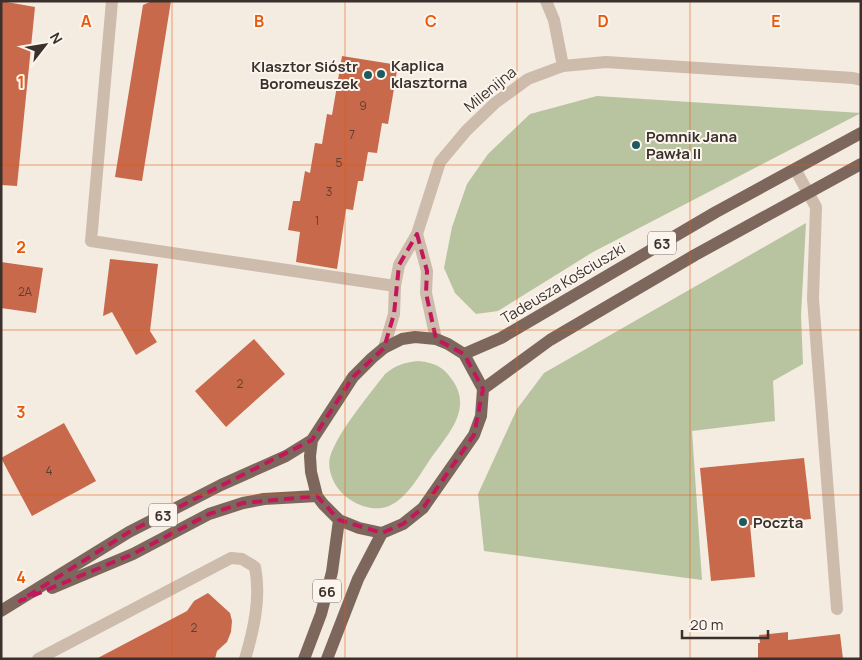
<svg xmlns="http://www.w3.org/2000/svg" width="862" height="660" font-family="Manrope,sans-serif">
<rect width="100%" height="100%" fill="#f4ebe1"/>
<!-- green -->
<path fill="#b8c4a0" d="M597,96l264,17 -268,139 -95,59 -22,3 -21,-21 -11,-25 8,-41 15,-43 21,-30 42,-40z
M806,223l-5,92 2,49 -30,17 2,40 -83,10 10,149 -218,-29 -6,-57 39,-85 27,-36z
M419,361c16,2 25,6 34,20 20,30 -7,55 -24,80 -10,15 -22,37 -40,45 -20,8 -46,-6 -55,-24 -4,-8 -6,-17 -4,-25 7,-24 39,-62 55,-83 11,-9 20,-12 34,-13z"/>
<!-- building -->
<path fill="#c8694b" d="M1,1l34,6 -18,179 -16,-1z
M152,1h19l-29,180 -27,-4 28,-172z
M342,56l56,9 -10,59 -6,-1 -5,30 -9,-1 -5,29h-5l-5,29 -7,-1 -9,60 -41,-7 4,-30 -12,-2 5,-29h7l5,-30 5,2 5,-30 7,1 5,-30 5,1z
M110,259l48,5 -8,67 7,11 -21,13 -24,-43 -9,4z
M1,262l42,6 -7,45 -35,-5z
M254,339l31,35 -59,53 -31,-36z
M64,423l32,58 -64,35 -31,-58z
M804,458l7,61 -61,6 5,52 -44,4 -11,-113z
M208,593l22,20 2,8 -1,11 -4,10 -10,9 -2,8h-119l91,-48 7,-10z
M788,632v8l52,-6 3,25h-85v-16h2l-1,-8z"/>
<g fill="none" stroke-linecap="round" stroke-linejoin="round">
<!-- lane -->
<path stroke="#cdbbac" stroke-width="12" d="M112,1l-21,240 304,45
M795,169l21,38 -3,92 24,310
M38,659l193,-101 11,1 13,8c6,30 -1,62 -10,92"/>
<!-- street -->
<path stroke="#cdbbac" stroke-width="12" d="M546,1l8,19 9,46
M417,234l10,37 -1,22 10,46
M384,348l10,-34 1,-28 4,-21 18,-31 23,-72 26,-31 29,-28 33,-24 35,-13 43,-4 247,16 8,2"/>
<!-- primary -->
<path stroke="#7d675c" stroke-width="12" d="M415,337l21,2 12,5 16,10 19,35 -2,27 -7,19 -51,73 -20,16 -21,9 -23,-5 -20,-8 -16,-16 -6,-8 -6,-24 -1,-16 2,-16 41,-63 19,-19 12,-10 18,-9z
M464,354l37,-16 215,-126 145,-79
M483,389l67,-49 145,-85 166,-91
M52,588l81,-34 76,-40 34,-11 21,-4 53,-3
M1,611l128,-79 92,-47 65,-29 26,-16
M304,659l17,-45 11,-42 7,-52
M327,659l31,-80 24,-46"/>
</g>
<!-- marked area -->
<path fill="none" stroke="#c2185b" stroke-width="4" stroke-dasharray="10 6" stroke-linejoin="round" d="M417,234l10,37 -1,22 10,46 28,15 19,35 -9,46 -51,73 -20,16 -21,9 -43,-13 -22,-24 -74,7 -34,11 -76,40 -113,47 109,-69 183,-92 41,-63 31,-29 10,-34 5,-49z"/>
<!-- grid -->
<path fill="none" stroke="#e8590c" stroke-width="1" stroke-opacity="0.55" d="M172,1v658M345,1v658M517,1v658M690,1v658M1,165h860M1,330h860M1,495h860"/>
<!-- markers -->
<g fill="#1f5a5e" stroke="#fbf5ee" stroke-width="2">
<circle cx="381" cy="74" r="5"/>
<circle cx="368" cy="75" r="5"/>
<circle cx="636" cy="145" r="5"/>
<circle cx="743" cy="522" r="5"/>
</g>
<g text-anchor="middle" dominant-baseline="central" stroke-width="4" stroke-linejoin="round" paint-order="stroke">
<!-- number labels -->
<g font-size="12" fill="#5e3e33">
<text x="363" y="105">9</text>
<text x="352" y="134">7</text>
<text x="339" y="162">5</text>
<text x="329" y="191">3</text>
<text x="317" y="220">1</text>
<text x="25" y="291">2A</text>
<text x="240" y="383">2</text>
<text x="49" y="470">4</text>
<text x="194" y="627">2</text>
</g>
<!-- shield labels -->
<g fill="#fbf5ee" stroke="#756b66" stroke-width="1">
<rect x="648" y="231.5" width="28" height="23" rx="4"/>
<rect x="149" y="503.5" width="28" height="23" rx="4"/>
<rect x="313" y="579.5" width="28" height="23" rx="4"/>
</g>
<g font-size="14" font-weight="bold" fill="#3b302b">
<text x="662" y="243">63</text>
<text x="163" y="515">63</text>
<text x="327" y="591">66</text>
</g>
<!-- poi labels -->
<g font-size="15" font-weight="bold" fill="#3b302b" stroke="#fbf5ee" text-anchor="start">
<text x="391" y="65">Kaplica<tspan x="391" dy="17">klasztorna</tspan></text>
<text x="358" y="66" text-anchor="end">Klasztor Sióstr<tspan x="358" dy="17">Boromeuszek</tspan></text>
<text x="646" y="136">Pomnik Jana<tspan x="646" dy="17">Pawła II</tspan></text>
<text x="753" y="522">Poczta</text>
</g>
<!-- street labels -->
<g font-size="15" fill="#3b302b" stroke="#fbf5ee">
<text transform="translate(490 89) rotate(-39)">Milenijna</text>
<text transform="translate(563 283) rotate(-31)">Tadeusza Kościuszki</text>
</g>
</g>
<g font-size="16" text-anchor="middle" font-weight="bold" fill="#e8590c" stroke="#fbf5ee" stroke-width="4" stroke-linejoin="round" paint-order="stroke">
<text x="86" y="27">A</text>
<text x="259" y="27">B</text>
<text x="431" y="27">C</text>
<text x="603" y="27">D</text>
<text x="776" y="27">E</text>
<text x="21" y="88">1</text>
<text x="21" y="253">2</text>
<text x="21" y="418">3</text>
<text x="21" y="583">4</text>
</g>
<!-- border -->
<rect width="862" height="660" fill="none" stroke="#3b302b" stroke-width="5"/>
<!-- north arrow -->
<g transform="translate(45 45) rotate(59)" stroke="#fbf5ee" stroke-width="4" paint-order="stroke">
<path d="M0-4L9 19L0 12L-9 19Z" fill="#3b302b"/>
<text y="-8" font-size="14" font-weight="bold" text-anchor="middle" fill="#3b302b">N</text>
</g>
<!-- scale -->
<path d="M682 630v8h86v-8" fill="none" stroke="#3b302b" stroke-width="2.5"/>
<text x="690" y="630" font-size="15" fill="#3b302b" stroke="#fbf5ee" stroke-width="4" paint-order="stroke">20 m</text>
</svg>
